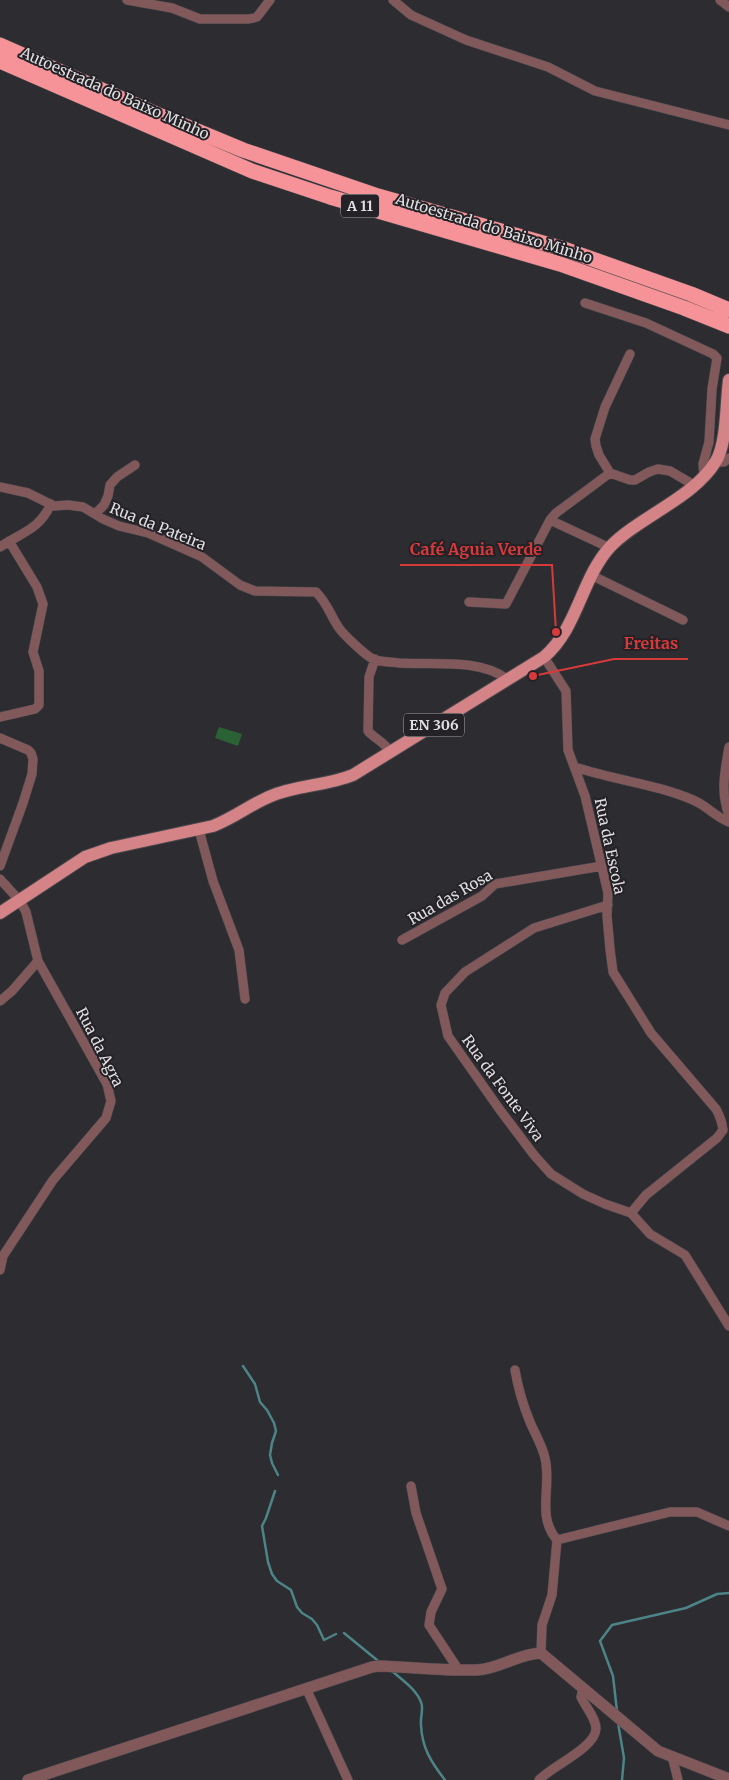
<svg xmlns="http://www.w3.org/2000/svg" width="729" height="1780" font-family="Merriweather,serif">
<rect width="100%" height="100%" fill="#2d2c30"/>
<!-- green -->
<path fill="#2a6135" d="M219,727l23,7 -4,12 -23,-8z"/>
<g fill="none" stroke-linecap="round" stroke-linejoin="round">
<!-- stream -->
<path stroke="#4c8487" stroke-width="2.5" d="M243,1366l12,18 5,18 7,8 7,13 2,8 -4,12 -2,12 2,8 6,12
M275,1491l-9,27 -4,8 6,36 4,12 5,7 14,9 6,17 5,6 10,6 5,6 7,15 12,-6
M344,1633l33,27
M392,1671c9,8 24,18 29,31 3,7 -1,15 0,23 1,23 10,37 24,55
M617,1711l-4,-35 -13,-35 12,-16 74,-17 31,-14 12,-1
M618,1723l6,35 -2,22"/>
<!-- minor casing -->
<g stroke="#49484c" stroke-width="10">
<path id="minor" d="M127,0l45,8 28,11h49l8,-2 13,-17
M393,0l18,15 55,25 82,27 47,24 134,34
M720,0l9,7
M585,303l61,20 67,31 4,4 -5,31 -3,53 -6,22 1,12
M630,354l-25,53 -10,32 1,7 3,9 11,18 20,7h5l14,-8 9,-3 12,2 24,14
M716,462h8l5,-4
M0,487l28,6 26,13 14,-1 15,2 20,12 16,7 29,7 54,24 38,28 15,6 61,1c12,12 14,23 23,36 4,6 27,28 34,31 7,3 18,3 26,4 34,2 80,-5 108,16
M95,514l9,-9 4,-9 2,-11 7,-8 18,-12
M550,520l60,28
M0,547c22,-15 39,-17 51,-43
M593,576l90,44
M469,602l37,2 44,-84 6,-7 54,-40
M544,657l22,34 2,59 17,46 23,97 -1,23 3,33 3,23 38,61 65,76c4,7 6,13 7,21l-6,8 -71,57 -15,18
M375,659l-6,18 -1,54c7,8 17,11 22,21
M0,717l35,-8 4,-4v-34l-6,-19 10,-48 -6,-17 -28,-46
M0,738l28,12 3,3 2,6 -1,15 -9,29 -23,63
M729,747c-4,23 -9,45 0,68
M575,767c39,13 81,17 118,33 13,5 21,16 36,22
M199,830l14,51 26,69 6,49
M0,879l20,22 6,11 12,49 69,123 4,17 -5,17 -53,62 -50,76 -3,14
M608,905l-74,23 -69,44 -20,21 -4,12 7,31 52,74 34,45 17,19 32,20 22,10 26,9 19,21 35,21 44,71
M402,940l80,-44 13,-12 107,-18
M0,1001l12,-10 26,-30
M515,1370c3,18 8,35 15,52 5,12 12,23 15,36 7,28 -9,58 12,82
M411,1486l5,27 26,76 -11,23 -2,13 29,44
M541,1653l1,-28 10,-30 5,-55 113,-28h27l32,14
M306,1688l42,92
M672,1756l6,24
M539,1780c13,-14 56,-32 57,-51 0,-11 -11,-23 -15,-32l2,-9"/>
</g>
<!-- tertiary casing -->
<g stroke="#49484c" stroke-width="12">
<path id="tertiary" d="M28,1780l344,-113 7,-1c32,1 67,5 98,4 23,-1 40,-16 64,-17l117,98 71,28"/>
</g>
<!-- primary casing -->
<g stroke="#49484c" stroke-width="14">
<path id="primary" d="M0,913l85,-56 26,-9 102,-22c21,-8 38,-22 58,-30 26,-11 55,-10 82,-21l191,-118c34,-29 37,-78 66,-110 30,-31 84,-49 106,-86 11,-18 10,-59 13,-81"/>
</g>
<!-- motorway casing -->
<g stroke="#49484c" stroke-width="16">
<path id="motorway" d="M0,45l161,71 82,34 135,46 186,53 127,45 38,16
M0,61l252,110 78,26 230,67 124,44 45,18"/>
</g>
<!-- minor -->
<use href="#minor" stroke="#81595b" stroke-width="9"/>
<!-- tertiary -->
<use href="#tertiary" stroke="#81595b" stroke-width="11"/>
<!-- primary -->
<use href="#primary" stroke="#d48387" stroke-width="12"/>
<!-- motorway -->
<use href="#motorway" stroke="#f59398" stroke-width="15"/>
</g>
<g text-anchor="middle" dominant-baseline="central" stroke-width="4" stroke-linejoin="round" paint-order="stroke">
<!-- shield labels -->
<g fill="#242226" stroke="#a7a6a8" stroke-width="1">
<rect x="341" y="194.5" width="38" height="23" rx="4"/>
<rect x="404" y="713.5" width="60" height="23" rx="4"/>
</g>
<g font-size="14" font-weight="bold" fill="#dfdee0">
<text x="360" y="206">A 11</text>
<text x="434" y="725">EN 306</text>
</g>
<!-- street labels -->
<g font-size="15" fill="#dfdee0" stroke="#242226">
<text transform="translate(115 93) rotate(24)">Autoestrada do Baixo Minho</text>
<text transform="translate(494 228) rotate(17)">Autoestrada do Baixo Minho</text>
<text transform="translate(158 526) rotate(22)">Rua da Pateira</text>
<text transform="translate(610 846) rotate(78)">Rua da Escola</text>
<text transform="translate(450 897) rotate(-30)">Rua das Rosa</text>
<text transform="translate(100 1047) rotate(63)">Rua da Agra</text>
<text transform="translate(503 1088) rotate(54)">Rua da Fonte Viva</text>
</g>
</g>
<!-- callouts -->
<path fill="none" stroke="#d73a3a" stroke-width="2" d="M556 632L552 565H400M533 676L614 659H688"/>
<g fill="#d73a3a" stroke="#242226" stroke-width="2">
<circle cx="556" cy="632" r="5"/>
<circle cx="533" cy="676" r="5"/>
</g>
<g font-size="16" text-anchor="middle" font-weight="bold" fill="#d73a3a" stroke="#242226" stroke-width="4" stroke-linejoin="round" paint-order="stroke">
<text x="476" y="555">Café Aguia Verde</text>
<text x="651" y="649">Freitas</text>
</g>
</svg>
